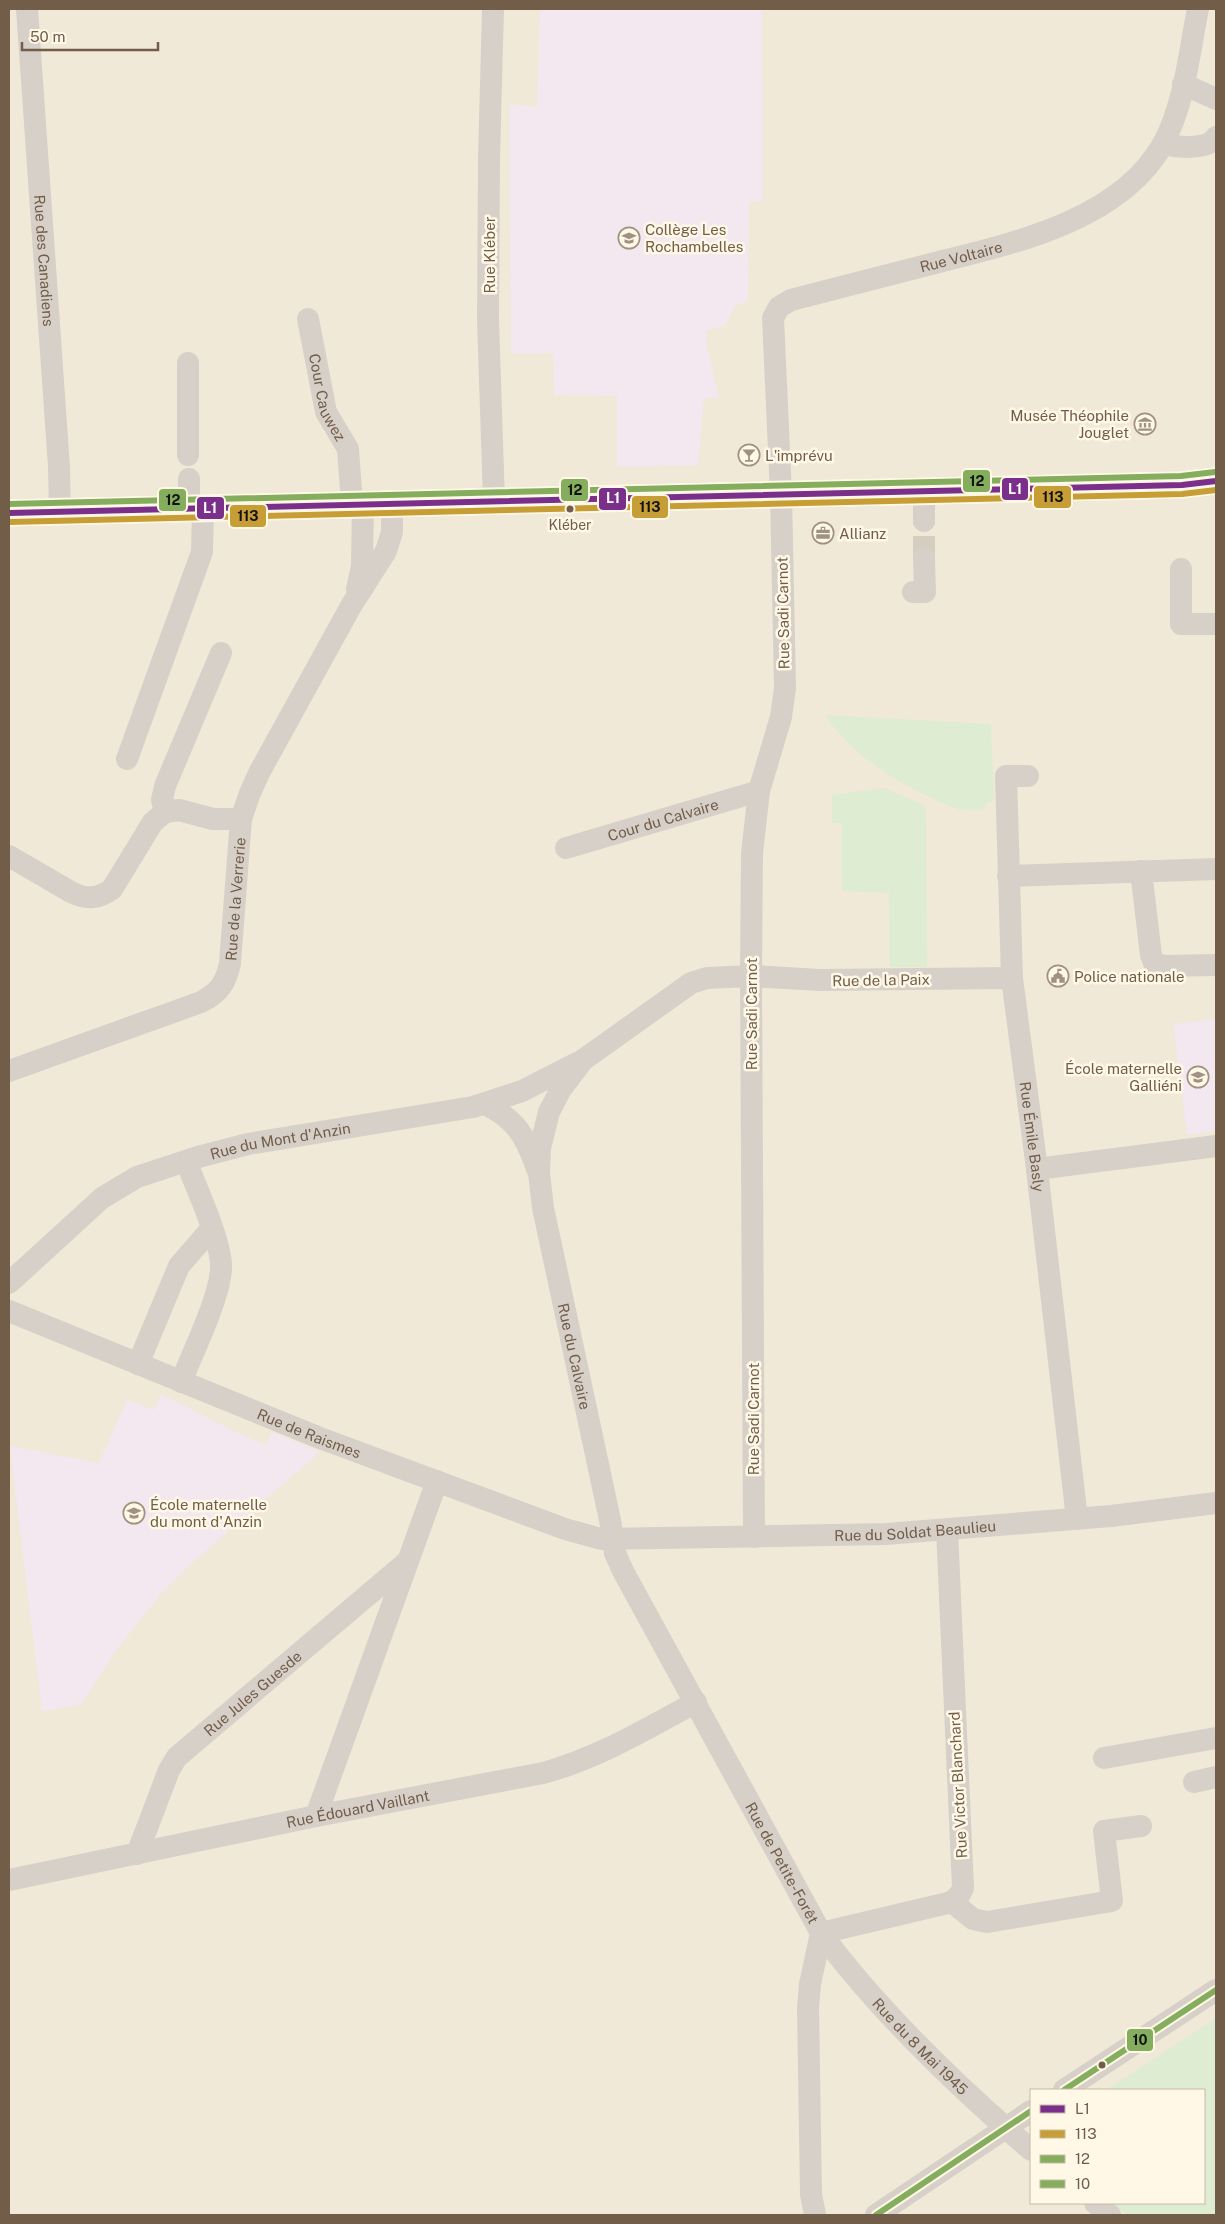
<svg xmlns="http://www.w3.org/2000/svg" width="1225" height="2224" font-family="'Public Sans',sans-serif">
<rect width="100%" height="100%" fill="#f5f2e7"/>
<!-- residential -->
<path fill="#f1e9d7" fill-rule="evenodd" d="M9,9h1207v2206h-1207zM1031,2090h173v113h-173z"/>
<!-- education -->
<path fill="#f3e7f0" d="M540,9h222l1,192 -14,1 -1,99 -13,5 -10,20 -18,5 -1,12 13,55h-15l-6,67 -81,2v-71l-63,-1 -1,-42 -42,1 -2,-250 28,3z
M1216,1019v112l-29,4 -14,-111z
M161,1394l81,41 24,10 6,-13 48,20 -128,111 -32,32 -46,58 -33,52 -39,6 -32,-265 89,17 28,-63 27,10z"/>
<!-- grass -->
<path fill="#deecd2" d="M825,715l166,9 3,76 -7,3 -4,7c-7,0 -14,1 -20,0 -9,-1 -17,-6 -25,-9 -41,-18 -89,-48 -113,-86z
M884,788l42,18 1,161h-37l-1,-74 -47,-2v-68h-10v-28z
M1216,2018v197h-89l-16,-12h93v-113h-98z"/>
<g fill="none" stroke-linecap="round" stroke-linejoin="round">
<!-- minor-tunnel -->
<path stroke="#d4cdc0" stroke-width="22" stroke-dasharray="22 11" stroke-linecap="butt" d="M924,558v-37"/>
<!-- minor -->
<g stroke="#d7d0c9" stroke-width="22">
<path id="s1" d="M27,9l32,458 1,45"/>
<path d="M493,9l-4,149 -1,162 6,181"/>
<path d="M1183,84l33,15"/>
<path d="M1163,144c14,3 44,7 53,-7"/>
<path id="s2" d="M308,319l18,93 22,37 4,55"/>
<path d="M188,363v92"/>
<path d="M189,479v29"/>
<path d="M924,491v30"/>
<path d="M1181,569v55h35"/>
<path d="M357,589l5,-23 1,-62"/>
<path d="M913,592h12l-1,-34"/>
<path d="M127,759l75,-207 1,-44"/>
<path id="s3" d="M1028,776h-22l6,202 25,191 40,350"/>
<path d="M165,812l-3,-12 3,-14 56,-133"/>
<path id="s4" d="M566,848l193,-57"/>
<path d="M9,856l62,36c16,8 27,7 41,-3l41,-67 12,-10 14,-2 34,9h28"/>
<path d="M1141,871l10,84 3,8 11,3 51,-1"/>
<path d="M1008,876l208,-7"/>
<path id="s5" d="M1012,978l-192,2 -69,-4 -44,2 -16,5 -108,77 -22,29 -12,23 -9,36 -1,25 4,35 67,312 5,33 8,18 198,362c58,79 136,153 210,217"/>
<path id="s6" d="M9,1071l192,-69c18,-9 25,-19 29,-39l11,-144 9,-26 9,-20 92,-167 35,-55 6,-19v-28"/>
<path d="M485,1104c32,16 41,33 52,65"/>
<path d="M1037,1169l179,-23"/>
<path id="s7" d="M9,1283l93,-85 35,-21 61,-20 50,-13 225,-37 49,-16 55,-28"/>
<path id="s8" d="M9,1311l311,127 245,91 36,10 285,-5 225,-18 105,-13"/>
<path d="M138,1364l41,-98 32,-37"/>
<path d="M181,1382c11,-28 41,-89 40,-116 0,-25 -25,-79 -35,-105"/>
<path id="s9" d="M754,1537l-3,-561 1,-123 7,-62 22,-74 4,-29 -4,-194 -8,-176 6,-11 12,-7c47,-12 93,-24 140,-36 79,-20 188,-42 232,-120 22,-41 26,-91 35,-135"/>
<path d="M1104,1758l112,-20"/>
<path d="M1194,1782l22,-5"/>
<path d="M316,1816l121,-335"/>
<path id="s10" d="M137,1854l32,-84 8,-13 231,-196"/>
<path id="s11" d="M9,1880l307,-64 227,-43c55,-15 103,-44 153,-71"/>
<path d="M952,1902l21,17 14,3 125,-21 -8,-70 37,-5"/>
<path d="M821,1933l131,-31 8,-8 3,-6 -16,-358"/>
<path d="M1064,2090l152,-100"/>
<path d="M1095,2203l15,12"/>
<path d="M815,2215l-4,-21 -3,-186 2,-24 11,-51"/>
<path d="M876,2215l155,-104"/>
</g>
<!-- major -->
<path stroke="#d8d0c3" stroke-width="28" d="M9,513l1173,-28 34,-4"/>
<!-- bus-1 casing -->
<g stroke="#fff8e7" stroke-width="10">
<path id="bus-1" d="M9,513l1173,-28 34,-4"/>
</g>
<!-- bus-2 casing -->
<g stroke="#fff8e7" stroke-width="10">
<path id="bus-2" d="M9,522l1173,-28 34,-4"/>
</g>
<!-- bus-3 casing -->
<g stroke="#fff8e7" stroke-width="10">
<path id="bus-3" d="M9,504l1172,-28 34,-4"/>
</g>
<!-- bus-4 casing -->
<g stroke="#fff8e7" stroke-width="10">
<path id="bus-4" d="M1064,2090l152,-100
M876,2215l155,-104"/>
</g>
<!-- bus-1 -->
<use href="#bus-1" stroke="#7a308a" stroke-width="6"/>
<!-- bus-2 -->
<use href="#bus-2" stroke="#c69e35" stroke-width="6"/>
<!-- bus-3 -->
<use href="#bus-3" stroke="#84ad5d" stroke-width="6"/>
<!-- bus-4 -->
<use href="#bus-4" stroke="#84ad5d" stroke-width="6"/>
</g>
<!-- icons -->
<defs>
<g id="school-ring" transform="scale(1.125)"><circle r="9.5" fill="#fff8e7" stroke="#a09180" stroke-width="1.5"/><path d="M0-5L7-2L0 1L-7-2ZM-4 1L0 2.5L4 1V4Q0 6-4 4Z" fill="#a09180"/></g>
<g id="museum-ring" transform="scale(1.125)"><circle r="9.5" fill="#fff8e7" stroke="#a09180" stroke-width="1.5"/><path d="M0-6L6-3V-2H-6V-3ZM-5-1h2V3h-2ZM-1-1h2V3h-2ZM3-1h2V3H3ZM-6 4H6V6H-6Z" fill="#a09180"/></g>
<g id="bar-ring" transform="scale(1.125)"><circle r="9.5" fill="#fff8e7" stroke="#a09180" stroke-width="1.5"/><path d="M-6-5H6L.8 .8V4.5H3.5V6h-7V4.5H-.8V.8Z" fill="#a09180"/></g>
<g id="office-ring" transform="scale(1.125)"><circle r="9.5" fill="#fff8e7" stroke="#a09180" stroke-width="1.5"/><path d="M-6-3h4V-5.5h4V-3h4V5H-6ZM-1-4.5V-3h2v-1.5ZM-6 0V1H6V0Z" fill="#a09180"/></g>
<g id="civic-ring" transform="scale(1.125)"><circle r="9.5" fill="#fff8e7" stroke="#a09180" stroke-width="1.5"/><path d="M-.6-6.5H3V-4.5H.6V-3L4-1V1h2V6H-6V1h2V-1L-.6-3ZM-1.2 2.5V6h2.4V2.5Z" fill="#a09180"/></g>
</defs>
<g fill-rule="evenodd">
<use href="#school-ring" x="629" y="238"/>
<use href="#museum-ring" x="1145" y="424"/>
<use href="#bar-ring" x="749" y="455"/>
<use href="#office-ring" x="823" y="533"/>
<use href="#civic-ring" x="1058" y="976"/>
<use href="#school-ring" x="1198" y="1077"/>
<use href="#school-ring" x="134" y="1513"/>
</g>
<!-- markers -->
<g fill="#725d49" stroke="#fff8e7" stroke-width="2">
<circle cx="570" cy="509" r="4.5"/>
<circle cx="1102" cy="2065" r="4.5"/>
</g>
<g text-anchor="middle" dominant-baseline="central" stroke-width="5" stroke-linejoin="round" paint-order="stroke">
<!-- bus labels -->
<g font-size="14" fill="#725d49" stroke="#fff8e7">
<text x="570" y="525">Kléber</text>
</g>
<!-- poi labels -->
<g font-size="15" fill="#725d49" stroke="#fff8e7" text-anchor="start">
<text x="645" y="229">Collège Les<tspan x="645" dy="17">Rochambelles</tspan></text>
<text x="1129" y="415" text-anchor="end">Musée Théophile<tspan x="1129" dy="17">Jouglet</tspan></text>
<text x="765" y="455">L'imprévu</text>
<text x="839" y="533">Allianz</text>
<text x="1074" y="976">Police nationale</text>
<text x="1182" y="1068" text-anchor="end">École maternelle<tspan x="1182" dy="17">Galliéni</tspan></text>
<text x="150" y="1504">École maternelle<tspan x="150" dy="17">du mont d'Anzin</tspan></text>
</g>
<!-- street labels -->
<g font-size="15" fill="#725d49" stroke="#fff8e7">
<text transform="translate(489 255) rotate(-90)">Rue Kléber</text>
<text stroke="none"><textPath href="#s9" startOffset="1425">Rue Voltaire</textPath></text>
<text stroke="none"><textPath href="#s1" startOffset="252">Rue des Canadiens</textPath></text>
<text stroke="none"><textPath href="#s2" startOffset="81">Cour Cauwez</textPath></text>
<text transform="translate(783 613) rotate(-91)">Rue Sadi Carnot</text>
<text stroke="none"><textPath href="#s4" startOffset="101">Cour du Calvaire</textPath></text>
<text stroke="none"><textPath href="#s6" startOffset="319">Rue de la Verrerie</textPath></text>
<text transform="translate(881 980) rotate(-1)">Rue de la Paix</text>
<text transform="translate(751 1014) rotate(-90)">Rue Sadi Carnot</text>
<text stroke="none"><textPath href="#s3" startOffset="384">Rue Émile Basly</textPath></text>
<text stroke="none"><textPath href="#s7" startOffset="315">Rue du Mont d'Anzin</textPath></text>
<text stroke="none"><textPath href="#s5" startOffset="766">Rue du Calvaire</textPath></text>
<text transform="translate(753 1419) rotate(-90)">Rue Sadi Carnot</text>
<text stroke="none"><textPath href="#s8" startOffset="324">Rue de Raismes</textPath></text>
<text stroke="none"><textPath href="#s8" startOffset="949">Rue du Soldat Beaulieu</textPath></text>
<text stroke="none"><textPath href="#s10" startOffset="204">Rue Jules Guesde</textPath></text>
<text transform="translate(958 1785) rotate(-93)">Rue Victor Blanchard</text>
<text stroke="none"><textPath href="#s11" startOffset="356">Rue Édouard Vaillant</textPath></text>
<text stroke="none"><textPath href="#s5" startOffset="1319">Rue de Petite-Forêt</textPath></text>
<text stroke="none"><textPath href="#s5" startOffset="1550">Rue du 8 Mai 1945</textPath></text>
</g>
</g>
<g stroke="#fff8e7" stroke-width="2">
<rect x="962" y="469" width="29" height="24" rx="5" fill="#84ad5d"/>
<rect x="1001" y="477" width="28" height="24" rx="5" fill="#7a308a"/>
<rect x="560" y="478" width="29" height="24" rx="5" fill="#84ad5d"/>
<rect x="1033" y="485" width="39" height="24" rx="5" fill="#c69e35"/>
<rect x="598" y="487" width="29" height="24" rx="5" fill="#7a308a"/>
<rect x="158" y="488" width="29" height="24" rx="5" fill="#84ad5d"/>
<rect x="631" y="495" width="38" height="24" rx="5" fill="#c69e35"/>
<rect x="196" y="496" width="29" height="24" rx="5" fill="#7a308a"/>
<rect x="229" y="504" width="38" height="24" rx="5" fill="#c69e35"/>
<rect x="1126" y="2028" width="28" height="24" rx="5" fill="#84ad5d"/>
</g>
<g font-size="14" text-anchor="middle" font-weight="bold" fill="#fff">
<text x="1015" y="494">L1</text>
<text x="613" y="503">L1</text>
<text x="210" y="513">L1</text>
</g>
<g font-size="14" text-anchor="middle" font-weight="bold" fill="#111">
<text x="977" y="486">12</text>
<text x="575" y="495">12</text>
<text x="1053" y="502">113</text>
<text x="173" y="505">12</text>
<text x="650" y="512">113</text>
<text x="248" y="521">113</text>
<text x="1140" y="2045">10</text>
</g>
<!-- border -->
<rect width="1225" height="2224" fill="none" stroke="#725d49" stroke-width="20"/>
<!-- legend -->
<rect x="1030" y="2089" width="175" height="115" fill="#fff8e7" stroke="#c7baa8"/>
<rect x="1040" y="2105" width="25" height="8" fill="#7a308a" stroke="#c7baa8"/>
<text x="1075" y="2114" font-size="15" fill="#725d49">L1</text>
<rect x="1040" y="2130" width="25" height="8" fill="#c69e35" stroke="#c7baa8"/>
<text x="1075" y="2139" font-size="15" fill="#725d49">113</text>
<rect x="1040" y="2155" width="25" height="8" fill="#84ad5d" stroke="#c7baa8"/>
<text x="1075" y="2164" font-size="15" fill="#725d49">12</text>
<rect x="1040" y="2180" width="25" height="8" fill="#84ad5d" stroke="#c7baa8"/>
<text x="1075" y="2189" font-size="15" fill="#725d49">10</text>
<!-- scale -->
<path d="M22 42v8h136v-8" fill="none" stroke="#725d49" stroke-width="2.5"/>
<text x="30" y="42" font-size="15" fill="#725d49" stroke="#fff8e7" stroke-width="4" paint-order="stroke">50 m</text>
</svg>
